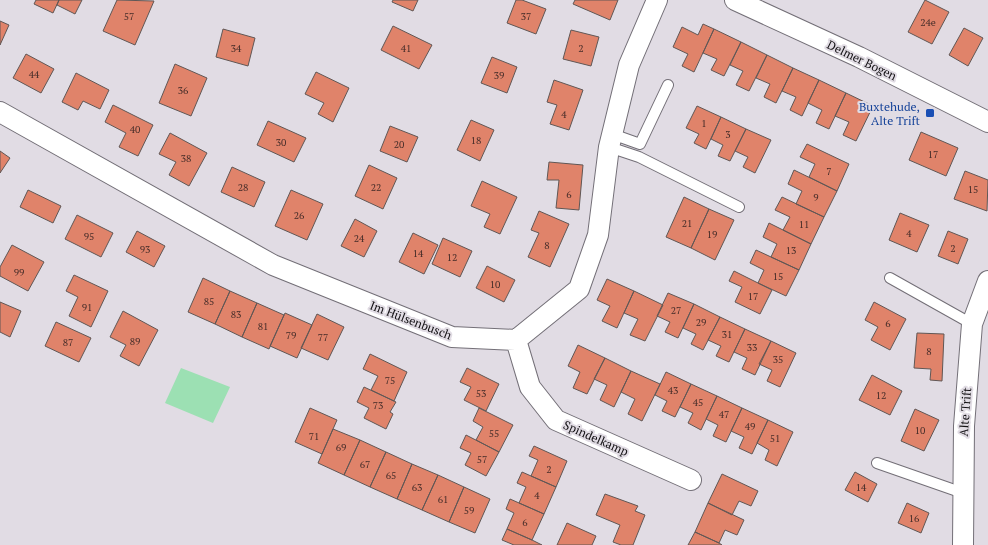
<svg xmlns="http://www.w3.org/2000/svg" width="988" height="545" font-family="'PT Serif',serif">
<rect width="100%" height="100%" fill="#e1dce4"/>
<!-- green -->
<path fill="#9ce0b3" d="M181,368l49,19 -17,36 -48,-20z"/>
<!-- building -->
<path fill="#e0836a" stroke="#605755" d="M36,0h23l-6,13 -19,-9z
M59,0h23l-7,14 -18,-9z
M117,0l37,1 -19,44 -32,-14z
M393,0h25l-5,11 -21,-9z
M516,0h6l24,9 -10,25 -29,-11z
M575,0h43l-8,20 -37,-16z
M925,0l24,12 -17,32 -24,-12z
M0,21l9,4 -9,20z
M703,24l11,5 -20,43 -12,-6 6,-12 -15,-7 9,-20 16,8z
M393,26l39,19 -13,24 -38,-19z
M964,28l19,10 -15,28 -19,-11z
M223,29l32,9 -7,28 -32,-9z
M714,29l27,13 -17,34 -13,-6 6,-11 -14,-6z
M571,30l28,7 -8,29 -28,-7z
M741,42l26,13 -18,36 -13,-6 7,-14 -13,-6z
M26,54l28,15 -13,24 -28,-15z
M767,55l26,13 -17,35 -12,-6 6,-13 -14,-6z
M492,57l25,10 -10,26 -26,-10z
M175,64l32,14 -16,38 -32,-13z
M793,68l26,12 -17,36 -12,-6 6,-13 -14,-6z
M316,72l33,16 -16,34 -15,-8 6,-11 -19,-9z
M76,73l33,17 -9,19 -17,-8 -5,9 -16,-8z
M554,80l29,10 -14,40 -19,-6 7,-19 -10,-3z
M819,80l27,13 -17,36 -13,-6 6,-13 -14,-7z
M846,93l27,13 -17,35 -13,-6 6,-13 -14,-6z
M113,105l40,20 -15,31 -19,-9 7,-14 -21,-11z
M697,106l24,11 -15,32 -12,-6 5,-9 -13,-6z
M721,117l25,12 -16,32 -12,-5 5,-11 -12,-6z
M471,120l23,10 -14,31 -23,-11z
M268,121l38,17 -12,24 -37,-17z
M390,126l28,11 -11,25 -27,-11z
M746,129l25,11 -16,33 -12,-6 5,-10 -13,-6z
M921,132l37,16 -12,28 -37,-16z
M170,133l37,20 -18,33 -20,-11 7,-13 -17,-8z
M807,144l42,20 -12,27 -28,-14 6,-13 -15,-7z
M0,151l10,7 -10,15z
M549,162l34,3 -4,45 -23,-2 3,-28h-12z
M369,165l28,13 -14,31 -28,-13z
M232,167l33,15 -11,25 -33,-15z
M794,170l43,21 -13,26 -28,-13 6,-13 -14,-7z
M965,171l23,9 -1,31 -33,-12z
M482,181l35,16 -17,37 -16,-7 6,-13 -19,-8z
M28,190l33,16 -8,17 -33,-16z
M291,190l32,14 -16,36 -32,-14z
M684,197l25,12 -18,39 -25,-11z
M782,197l42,20 -13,27 -28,-14 7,-13 -15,-7z
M709,209l25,11 -19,40 -24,-12z
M539,211l30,13 -19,43 -22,-10 11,-24 -8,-3z
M900,213l29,12 -12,27 -28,-12z
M77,215l36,18 -12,24 -36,-18z
M355,219l22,12 -13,26 -23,-11z
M769,223l42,21 -12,26 -28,-13 6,-13 -14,-7z
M137,231l28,15 -11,21 -28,-15z
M948,231l20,8 -10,25 -20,-8z
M413,233l25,12 -14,29 -25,-12z
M443,238l29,13 -12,26 -28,-13z
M12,245l32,17 -16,29 -28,-15v-9z
M756,250l43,20 -13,26 -28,-13 6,-13 -14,-7z
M487,266l28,14 -11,22 -28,-14z
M734,271l38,19 -12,24 -25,-12 7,-15 -13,-6z
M74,275l34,16 -17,36 -22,-11 9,-19 -12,-6z
M203,278l27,13 -15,33 -27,-12z
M607,279l27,12 -17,37 -15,-7 8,-15 -13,-6z
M230,291l27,12 -15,34 -27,-13z
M634,291l29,14 -18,36 -15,-6 8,-16 -14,-6z
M668,293l26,11 -16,34 -13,-6 5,-10 -13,-6z
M0,302l21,9 -11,26 -10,-5z
M874,302l32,17 -16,31 -19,-10 7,-13 -13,-7z
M257,303l27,12 -15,34 -27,-12z
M694,304l26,13 -17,33 -12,-6 5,-10 -13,-6z
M123,311l35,19 -19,36 -19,-10 6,-11 -16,-8z
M285,313l27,12 -15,33 -27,-12z
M317,314l27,13 -16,33 -27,-12z
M720,317l25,12 -16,33 -13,-6 5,-10 -13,-6z
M56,322l35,16 -12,24 -34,-16z
M745,329l26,12 -16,34 -13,-6 5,-11 -13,-6z
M917,333l27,1 -2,47 -12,-1 1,-11 -17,-1z
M771,341l25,12 -16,34 -13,-6 5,-11 -13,-6z
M578,345l27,13 -18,36 -14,-6 7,-16 -12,-6z
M370,354l37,18 -13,29 -23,-11 7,-14 -15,-7z
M605,358l26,13 -17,36 -14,-7 7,-15 -13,-6z
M467,368l32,16 -13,27 -22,-11 7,-13 -11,-5z
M631,371l29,13 -18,37 -14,-7 7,-15 -14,-7z
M666,372l25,12 -16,33 -13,-6 5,-10 -12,-6z
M872,375l30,16 -12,24 -31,-15z
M691,384l26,12 -16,34 -13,-7 5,-10 -13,-6z
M364,387l32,15 -6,10 3,2 -7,15 -22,-11 5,-10 -12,-6z
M717,396l25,12 -16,34 -13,-6 5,-11 -12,-6z
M310,408l27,12 -15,34 -27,-12z
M479,408l34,17 -14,27 -23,-12 7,-13 -10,-6z
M742,408l26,12 -16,34 -13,-6 5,-11 -13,-6z
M915,409l24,11 -15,31 -23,-10z
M768,420l25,12 -16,34 -12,-6 4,-10 -12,-7z
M333,429l27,11 -16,35 -26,-12z
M466,435l33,17 -13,24 -21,-11 6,-12 -11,-5z
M360,440l26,12 -16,35 -26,-12z
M534,446l33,15 -11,26 -25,-11 7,-16 -9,-4z
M386,452l26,12 -15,35 -27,-12z
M412,464l26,11 -16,35 -25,-11z
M522,472l34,15 -12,27 -25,-11 7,-16 -9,-4z
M855,472l22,12 -9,18 -23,-12z
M722,474l36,17 -7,15 -12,-5 -7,14 -24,-12z
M438,475l26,12 -15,35 -27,-12z
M464,487l26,12 -15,34 -26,-11z
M605,494l33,12 -3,5 10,4 -12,30h-12l-8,-3 7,-17 -24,-10z
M510,499l34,15 -12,26 -25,-11 7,-16 -8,-4z
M708,503l36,17 -7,15 -12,-5 -6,13 -24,-11z
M907,503l22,10 -8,20 -23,-10z
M567,523l29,13 -4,9h-35z
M507,529l25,11 10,5h-28l-12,-5z
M695,532l24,11 3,2h-34z"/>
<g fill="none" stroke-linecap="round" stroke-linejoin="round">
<!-- service casing -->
<g stroke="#736f77" stroke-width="12">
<path id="service" d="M612,134l28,10 28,-59
M609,147l30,10 100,50
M890,278l82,46
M877,463l86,30"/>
</g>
<!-- minor casing -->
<g stroke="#736f77" stroke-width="22">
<path id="minor" d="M735,0l124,57 129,65
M0,112l273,153 179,72 64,3 63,-51 19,-54 11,-88 20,-82 28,-65
M516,340l14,47 26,33 135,60
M963,545l1,-119 8,-102 16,-43"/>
</g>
<!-- service -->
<use href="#service" stroke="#fff" stroke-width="10"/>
<!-- minor -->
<use href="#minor" stroke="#fff" stroke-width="20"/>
</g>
<!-- markers -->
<rect fill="#1a4fb4" stroke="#e1dce4" stroke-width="2" x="925" y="108" width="10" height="10" rx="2.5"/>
<g text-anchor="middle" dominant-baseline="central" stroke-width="4" stroke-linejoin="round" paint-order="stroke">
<!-- number labels -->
<g font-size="10" fill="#462d29">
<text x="129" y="16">57</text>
<text x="526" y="16">37</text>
<text x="928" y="22">24e</text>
<text x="236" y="48">34</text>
<text x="406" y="48">41</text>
<text x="581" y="48">2</text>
<text x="34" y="74">44</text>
<text x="499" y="75">39</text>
<text x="183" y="90">36</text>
<text x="564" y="114">4</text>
<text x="704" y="123">1</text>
<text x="135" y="129">40</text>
<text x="728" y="134">3</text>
<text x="476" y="140">18</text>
<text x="281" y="142">30</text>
<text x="399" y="144">20</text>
<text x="933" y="154">17</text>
<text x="186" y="158">38</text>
<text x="829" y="171">7</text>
<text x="243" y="187">28</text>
<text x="376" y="187">22</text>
<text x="973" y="189">15</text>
<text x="569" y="194">6</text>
<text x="816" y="197">9</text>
<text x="299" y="215">26</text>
<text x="687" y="223">21</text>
<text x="804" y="224">11</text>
<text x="909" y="233">4</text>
<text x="712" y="234">19</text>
<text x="89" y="236">95</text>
<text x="359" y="238">24</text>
<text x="547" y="245">8</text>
<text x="953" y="248">2</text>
<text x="145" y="249">93</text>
<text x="791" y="250">13</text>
<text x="418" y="253">14</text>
<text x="452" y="257">12</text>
<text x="19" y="272">99</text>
<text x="778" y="276">15</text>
<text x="495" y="284">10</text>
<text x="753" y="296">17</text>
<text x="209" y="301">85</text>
<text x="87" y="307">91</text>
<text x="676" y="310">27</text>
<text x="236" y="314">83</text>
<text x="701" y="322">29</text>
<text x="888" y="323">6</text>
<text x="263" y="326">81</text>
<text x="727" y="334">31</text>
<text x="291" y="335">79</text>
<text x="323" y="337">77</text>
<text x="135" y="341">89</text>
<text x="68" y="342">87</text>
<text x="752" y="347">33</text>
<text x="929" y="351">8</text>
<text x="778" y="359">35</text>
<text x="390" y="380">75</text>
<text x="673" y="390">43</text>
<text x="481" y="393">53</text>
<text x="881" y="395">12</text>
<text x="698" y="402">45</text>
<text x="378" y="405">73</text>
<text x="724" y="414">47</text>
<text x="750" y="426">49</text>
<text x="920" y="430">10</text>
<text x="494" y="433">55</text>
<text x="314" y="436">71</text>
<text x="775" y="438">51</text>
<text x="341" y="447">69</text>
<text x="482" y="459">57</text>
<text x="365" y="464">67</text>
<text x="549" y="469">2</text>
<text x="391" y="475">65</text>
<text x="417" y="487">63</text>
<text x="861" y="487">14</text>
<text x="537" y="495">4</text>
<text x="443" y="499">61</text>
<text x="469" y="510">59</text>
<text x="914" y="518">16</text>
<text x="525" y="522">6</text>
</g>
<!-- street labels -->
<g font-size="12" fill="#121013" stroke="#e1dce4">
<text transform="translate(862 60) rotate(26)">Delmer Bogen</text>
<text transform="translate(411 320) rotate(21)">Im Hülsenbusch</text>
<text transform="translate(965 412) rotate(-86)">Alte Trift</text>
<text transform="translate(596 438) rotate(24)">Spindelkamp</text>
</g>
<!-- transit labels -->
<g font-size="12" fill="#164399" stroke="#e1dce4" text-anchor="end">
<text x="920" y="106">Buxtehude,<tspan x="920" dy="14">Alte Trift</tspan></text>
</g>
</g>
</svg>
